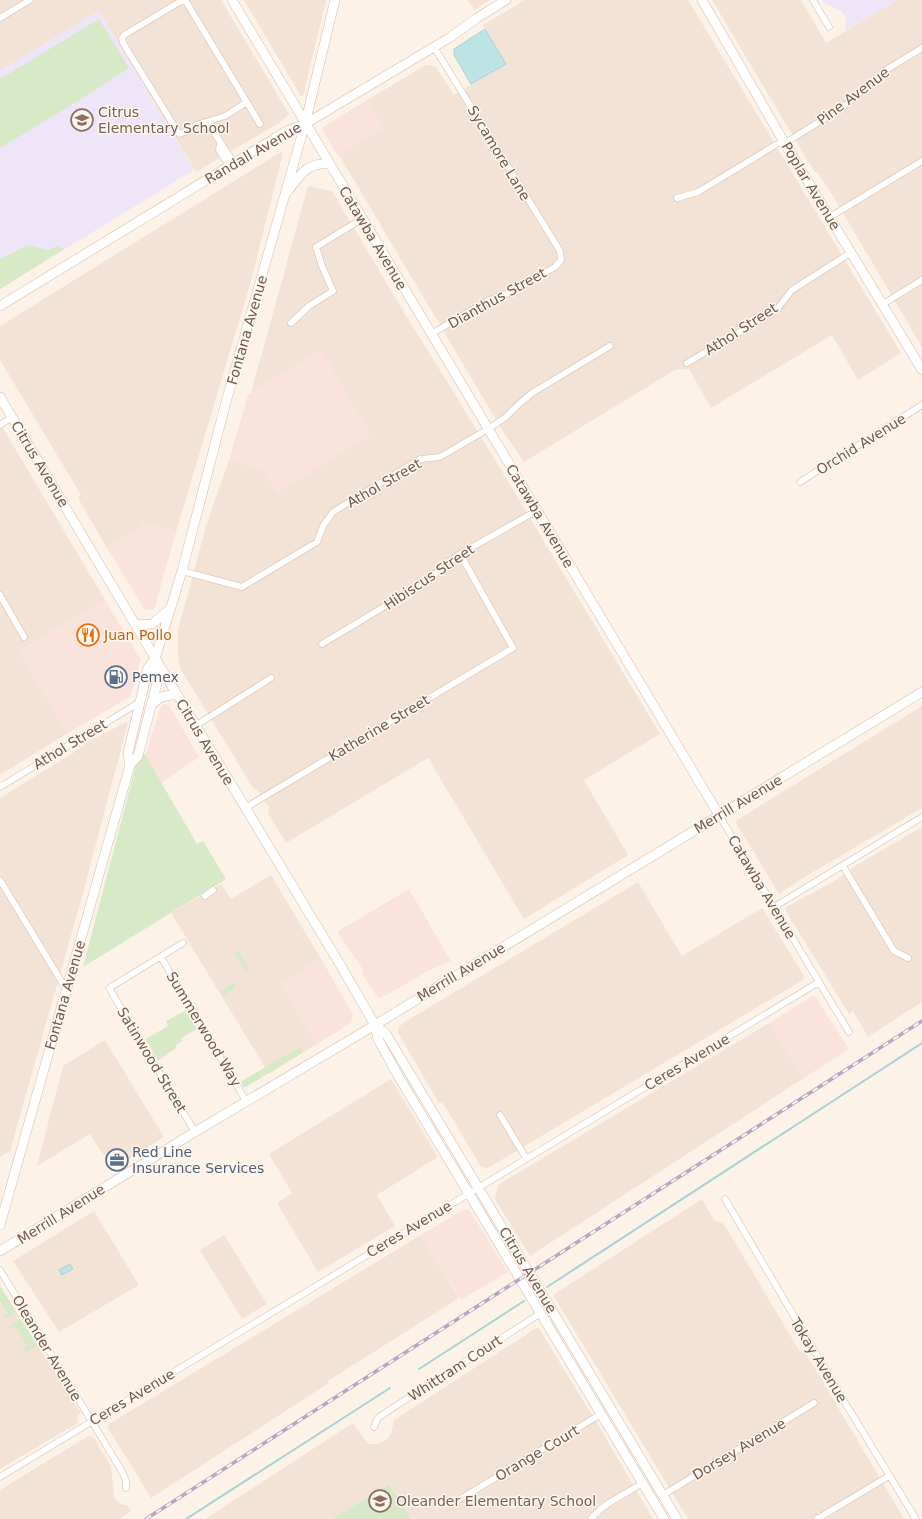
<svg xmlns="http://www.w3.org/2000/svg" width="922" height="1519" font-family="'DejaVu Sans',sans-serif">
<rect width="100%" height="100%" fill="#fcf2e8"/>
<!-- residential -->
<path fill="#f3e3d7" d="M0,0h221l68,114 -10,9 -83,49 -97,-161 -99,60z
M244,0h82l-23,96h-2z
M468,0h22l-16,10z
M525,0h163l213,353 -43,27 -26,-45 -121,73 -22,-39 -14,1 -151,92 -20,-29 -165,-278 44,-27 -16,-28 59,-35 9,1 19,29 52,-31 -23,-39z
M712,0h89l25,43 71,-43h25v347l-89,-151 -15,-23 -4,-2z
M281,152l2,1 -34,135 -73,244 -33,-9 -1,4 -35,21 -29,-50 3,-3 -81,-135v-34z
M308,186l24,5 67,113 87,141 174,289 -76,46 44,75 -104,64 -96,-161 -142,85 -18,-30 1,-6 -12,-18 -4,-1 -73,-120 -2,-15v-23l28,-104 23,-66 33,9 16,23 33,-21 10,-121 -70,43z
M0,423l105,177 -86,51 49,82 -68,42z
M922,706v102l-119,70 -24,16 -43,-71 1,-3z
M126,722l2,1 -45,170 -73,258 -10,6v-359l73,-45 17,-12z
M922,827v175l-54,35 -15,-26 -4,3 -63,-103v-4l47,-25 25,-18z
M271,875l50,84 -40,25 36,60 -48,30 -98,-161 50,-29 10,15z
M638,882l44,74 80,-48 42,68 -1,4 -315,188 -7,-1 -39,-66 -3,2 -41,-70 1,-6 4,-4z
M769,1023l35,55 -274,178 -35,-57 3,-14z
M105,1040l59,97 -51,32 -24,-36 1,1 -53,32 26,-100z
M391,1079l47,78 -61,38 18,31 -77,46 -41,-69 15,-10 -23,-39z
M702,1199l12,21 10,4 76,128 4,-2 100,169h-216l-135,-224z
M94,1211l45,74 -80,47 -46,-71z
M224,1235l43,69 -25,15 -42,-69z
M421,1235l38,63 -131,83 1,2 -178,115 -43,-70 1,-4z
M0,1286l81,127 -3,2 -1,6 1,2 -78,46z
M538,1327l64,104 51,88h-242l-22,-35 -57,35h-127l148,-96 15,21h9l9,-4 5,-6 3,-14z
M88,1436l6,2 17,28 3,30 2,4 7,5h4l4,6 -12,8h-119v-29z"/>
<!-- commercial -->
<path fill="#fbe3dd" d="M367,100l16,28 -45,28 -15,-26v-3z
M321,350l50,85 -93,57 -16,-23 -33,-9 19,-65z
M143,523l33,9 -22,78h-9l-38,-62 35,-21z
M105,600l36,60 -11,37 -62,36 -49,-82z
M164,704l5,1 30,52 -38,26 -16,-27 16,-50z
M409,889l42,72 -23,10 -43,25 -5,2 -4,-3 -12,-18 -2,-9 -25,-36z
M321,959l32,55 -2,9 -34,21 -36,-60z
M814,995l35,54 -45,29 -35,-55z
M466,1209l4,2 38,61 -47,28 -40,-65 40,-24z"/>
<!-- education -->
<path fill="#efe5f8" d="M822,0h75l-52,31 1,-14 -6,-7 -16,-7z
M99,11l95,159 -194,119v-218z"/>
<!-- green -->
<path fill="#d8e9c7" d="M99,19l30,49 -51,33 -78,47v-69z
M28,245l21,5 8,-4 7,3 -64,40v-30z
M144,753l53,91 6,-3 23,38 -143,88 54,-206z
M239,951l10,18 -4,2 -10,-18z
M233,984l3,1 -1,4 -12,7 -3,-5z
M186,1009l11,20 -16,9 1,3 -7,5 1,2 -18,13 -12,-22 22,-13 -2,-5 19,-10z
M300,1047l3,5 -59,36 -4,-6z
M0,1286l16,26 -10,7 -2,-3 4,-2 -8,-13z
M20,1319l18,26 -12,8 -3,-5 4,-3 -12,-19 -3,2 -2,-2z
M389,1484l22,35h-79z"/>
<!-- water -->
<path fill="#bde3e5" stroke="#a4d3d6" d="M485,29l21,35 -35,20 -17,-29v-6z
M70,1264l3,5 -11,6 -3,-5z"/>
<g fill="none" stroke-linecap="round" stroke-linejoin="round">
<!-- stream -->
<path stroke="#a4d3d6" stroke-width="2" d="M547,1287l375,-244
M419,1369l105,-68
M186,1519l204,-131"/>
<!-- street casing -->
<g stroke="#cfbbb1" stroke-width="7">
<path id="street" d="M183,0l-59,35 -2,3 1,5 56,91 9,-3 8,-6 29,-9 22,-14
M185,0l75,124
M813,0l16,27
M0,18l30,-18
M207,122l27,41
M220,144l-1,6 10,16
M677,198l21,-6 79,-48 13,-4 53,-33 43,-37 36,-22
M830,217l92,-56
M883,304l39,-24
M291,323l18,-17 24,-15 -11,-25 -6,-19 46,-28
M431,334l58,-34 23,-8 43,-25 6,-7 -1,-9 -126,-204
M687,363l83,-49 8,-6 14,-18 60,-38
M0,425l12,-8
M800,482l122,-77
M182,571l60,16 75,-45 6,-16 10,-14 87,-53 20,-2 48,-28 18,-12 13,-13 13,-11 78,-47
M0,595l24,42
M322,644l108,-65 16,-16 14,-9 76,-43
M195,726l76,-48
M0,787l140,-85
M245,808l268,-160 -53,-94
M719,815l130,217
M843,866l51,85 14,7
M0,880l66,109
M205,896l8,-6
M774,907l148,-90
M183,943l-74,45 86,144
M161,957l85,144
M500,1115l26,43
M725,1199l116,197 75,123
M0,1270l123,203 3,8v7
M374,1427l4,-9 13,-9 150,-96
M0,1477l819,-495
M663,1495l151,-92
M452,1504l149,-90
M591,1519c13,-16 34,-25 52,-36
M817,1519l72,-43"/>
</g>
<!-- secondary casing -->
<g stroke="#d2bbaf" stroke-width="10">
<path id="secondary" d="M232,0l487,815
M702,0l82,142 138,228
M288,191c12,-16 19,-29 41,-27
M0,306l285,-174 20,-8 144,-86 28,-20 29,-18
M0,397l167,281 174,288 34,59 3,14 22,40 264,440
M135,625l17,-1 18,-15
M152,704l9,-7 15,-3
M130,765l8,-9 19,-73 -2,-21
M375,1025l11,9 291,485
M0,1225l130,-460 -2,-12 20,-85 7,-9 27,-88 44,-169 79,-278 30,-124
M0,1251l195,-119 180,-107 547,-333"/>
</g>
<!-- street -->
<use href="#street" stroke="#fff" stroke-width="6"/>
<!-- secondary -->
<use href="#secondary" stroke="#fff" stroke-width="9"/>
<!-- rail casing -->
<g stroke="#b4a6c5" stroke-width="3.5">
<path id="rail" d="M146,1519l776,-498"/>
</g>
<!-- rail -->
<use href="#rail" stroke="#fef7ef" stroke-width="2" stroke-dasharray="6" stroke-linecap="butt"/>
</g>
<!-- icons -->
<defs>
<g id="school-ring" transform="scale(1.15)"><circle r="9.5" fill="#fef7ef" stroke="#8d6e63" stroke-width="1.5"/><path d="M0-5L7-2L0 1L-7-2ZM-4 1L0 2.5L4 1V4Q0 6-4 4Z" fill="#8d6e63"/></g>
<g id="restaurant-ring" transform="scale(1.15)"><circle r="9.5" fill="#fef7ef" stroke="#e8710a" stroke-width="1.5"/><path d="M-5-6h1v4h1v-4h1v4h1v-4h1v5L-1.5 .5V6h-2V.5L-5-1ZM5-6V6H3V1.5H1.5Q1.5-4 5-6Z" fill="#e8710a"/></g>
<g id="fuel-ring" transform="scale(1.15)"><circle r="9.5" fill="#fef7ef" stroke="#5c6f8a" stroke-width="1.5"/><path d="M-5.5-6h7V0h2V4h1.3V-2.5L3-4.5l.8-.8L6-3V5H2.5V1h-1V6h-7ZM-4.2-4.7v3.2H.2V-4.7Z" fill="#5c6f8a"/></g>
<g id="office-ring" transform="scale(1.15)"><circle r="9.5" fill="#fef7ef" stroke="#5c6f8a" stroke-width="1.5"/><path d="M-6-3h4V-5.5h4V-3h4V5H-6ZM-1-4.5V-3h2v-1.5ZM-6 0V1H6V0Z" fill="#5c6f8a"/></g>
</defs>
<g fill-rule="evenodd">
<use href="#school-ring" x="82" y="120"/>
<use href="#restaurant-ring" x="88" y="635"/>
<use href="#fuel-ring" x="116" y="677"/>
<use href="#office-ring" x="117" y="1160"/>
<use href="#school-ring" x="380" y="1501"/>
</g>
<g text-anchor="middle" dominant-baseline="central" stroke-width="3" stroke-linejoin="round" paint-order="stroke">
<!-- street labels -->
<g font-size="14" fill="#75574d" stroke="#fef7ef">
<text transform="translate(853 96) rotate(-37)">Pine Avenue</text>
<text transform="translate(253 153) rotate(-30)">Randall Avenue</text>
<text transform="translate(499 153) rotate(59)">Sycamore Lane</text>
<text transform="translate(811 186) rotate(59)">Poplar Avenue</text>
<text transform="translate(373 238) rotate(59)">Catawba Avenue</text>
<text transform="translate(497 298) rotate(-29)">Dianthus Street</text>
<text transform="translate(741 329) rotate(-33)">Athol Street</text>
<text transform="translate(247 330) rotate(-74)">Fontana Avenue</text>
<text transform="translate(861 444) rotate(-32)">Orchid Avenue</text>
<text transform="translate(40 464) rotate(59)">Citrus Avenue</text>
<text transform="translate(384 483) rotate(-30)">Athol Street</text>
<text transform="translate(540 516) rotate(59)">Catawba Avenue</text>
<text transform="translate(429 577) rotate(-34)">Hibiscus Street</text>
<text transform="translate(379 728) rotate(-31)">Katherine Street</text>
<text transform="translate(205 742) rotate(59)">Citrus Avenue</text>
<text transform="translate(70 744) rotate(-31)">Athol Street</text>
<text transform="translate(738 804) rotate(-31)">Merrill Avenue</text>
<text transform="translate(762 887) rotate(59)">Catawba Avenue</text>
<text transform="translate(461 972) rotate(-31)">Merrill Avenue</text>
<text transform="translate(65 995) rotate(-74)">Fontana Avenue</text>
<text transform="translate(204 1029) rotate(59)">Summerwood Way</text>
<text transform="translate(152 1060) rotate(59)">Satinwood Street</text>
<text transform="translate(687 1062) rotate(-31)">Ceres Avenue</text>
<text transform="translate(61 1214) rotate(-32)">Merrill Avenue</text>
<text transform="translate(409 1229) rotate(-31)">Ceres Avenue</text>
<text transform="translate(528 1270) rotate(59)">Citrus Avenue</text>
<text transform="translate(47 1348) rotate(59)">Oleander Avenue</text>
<text transform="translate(819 1360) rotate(59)">Tokay Avenue</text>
<text transform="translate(455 1368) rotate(-33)">Whittram Court</text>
<text transform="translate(132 1397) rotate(-31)">Ceres Avenue</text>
<text transform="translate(739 1449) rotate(-31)">Dorsey Avenue</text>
<text transform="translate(537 1453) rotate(-31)">Orange Court</text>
</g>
<!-- education labels -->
<g font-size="14" fill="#785e54" stroke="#fef7ef" text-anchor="start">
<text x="98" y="112">Citrus<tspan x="98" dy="16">Elementary School</tspan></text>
<text x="396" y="1501">Oleander Elementary School</text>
</g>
<!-- food labels -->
<g font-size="14" fill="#c56008" stroke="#fef7ef" text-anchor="start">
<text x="104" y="635">Juan Pollo</text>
</g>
<!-- service labels -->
<g font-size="14" fill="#4e5e75" stroke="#fef7ef" text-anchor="start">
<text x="132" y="677">Pemex</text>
<text x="132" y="1152">Red Line<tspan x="132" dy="16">Insurance Services</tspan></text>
</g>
</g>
</svg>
